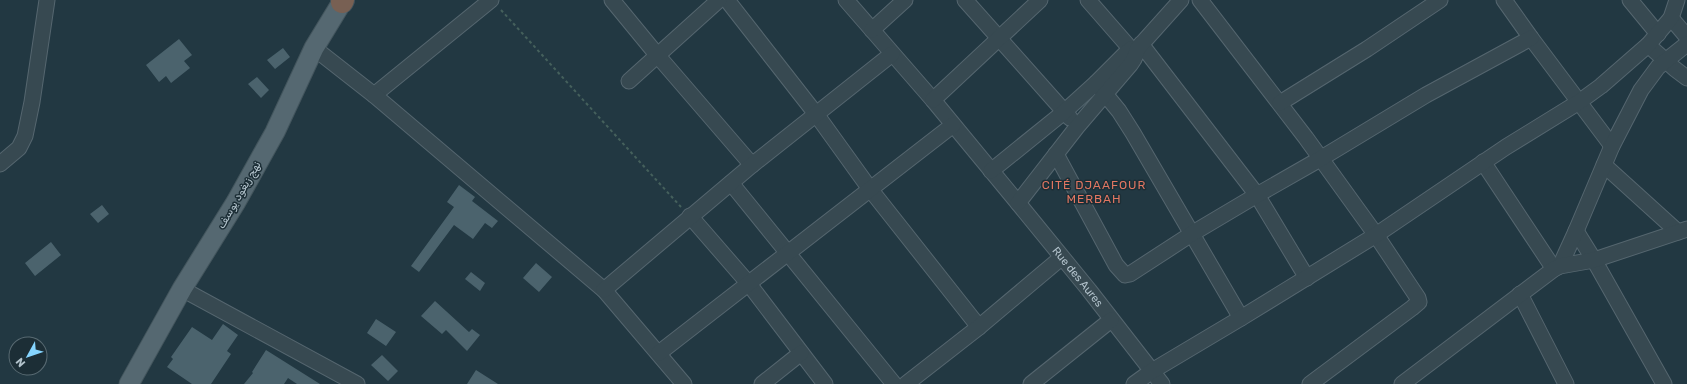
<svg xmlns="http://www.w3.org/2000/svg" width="1687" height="384" font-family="Rubik,Vazirmatn,sans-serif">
<rect width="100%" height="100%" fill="#223842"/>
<!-- building -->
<path fill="#4b636d" d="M179,39l13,16 -8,6 6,7 -19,15 -5,-7 -7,6 -13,-17z
M283,48l7,9 -15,12 -8,-9z
M257,77l12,13 -8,8 -13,-14z
M459,185l16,12 -3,4 26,20 -6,7 -7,-5 -12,16 -19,-14 -35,47 -8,-6 43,-59 -7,-5z
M102,205l7,9 -11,9 -8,-9z
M51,242l10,13 -26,21 -10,-13z
M536,263l16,14 -13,15 -16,-14z
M471,272l14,11 -5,8 -15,-12z
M435,301l34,31 3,-3 8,6 -13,16 -21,-21 -4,4 -21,-18z
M376,319l20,13 -10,14 -19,-13z
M223,324l15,11 -11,16 4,3 -20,30h-19l-25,-17 6,-8 -2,-2 21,-30 20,13z
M266,350l54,34h-23l-9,-6 -4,6h-40l9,-11 -1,-1z
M382,355l16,16 -10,10 -17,-16z
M476,370l22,14h-31z"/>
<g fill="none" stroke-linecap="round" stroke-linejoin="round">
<!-- minor casing -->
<g stroke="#55666f" stroke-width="17">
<g id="minor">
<path d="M612,0l46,56 94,109"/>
<path d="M727,0l89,114 54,75 109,138"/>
<path id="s1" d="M846,0l87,100 85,103 71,87 73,94"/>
<path d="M965,0l105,118"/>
<path d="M1088,0l48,55"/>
<path d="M1200,0l106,138 70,97 42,63 1,4 -7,6 -102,76"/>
<path d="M1504,0l27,38 81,108"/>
<path d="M1630,0l28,34"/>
<path d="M1671,18l16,19"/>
<path d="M872,30l33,-30"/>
<path d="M1141,44l116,151 50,83"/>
<path d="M1648,45l27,24 12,9"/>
<path d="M314,48l60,47 117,-95"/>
<path d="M629,81l90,-81"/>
<path d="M1096,83l23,28 14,22 108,185"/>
<path d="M374,95l230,195 80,94"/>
<path d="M933,100l107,-100"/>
<path d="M1280,103l87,-54 73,-49"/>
<path d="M1056,154l60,111 9,10 5,-1 63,-41 64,-38 63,-36 106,-64 105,-57"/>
<path d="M1483,162l71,107"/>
<path d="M0,164l19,-16 6,-12 7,-34 15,-102"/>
<path d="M1604,165l74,67"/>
<path d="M991,171l73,-59 32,-29 30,-30 5,-4 7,-1"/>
<path d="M731,183l163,201"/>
<path d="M1018,203l59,-76 53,-62 4,-6 4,-11 43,-48"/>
<path d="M690,216l59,68 76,100"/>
<path d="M1576,231l18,29 70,124"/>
<path d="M1560,266l16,-35 36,-85 29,-56 17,-23 29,-23"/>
<path d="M182,289l175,95"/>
<path d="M604,290l148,-125 140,-111"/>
<path d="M1520,294l46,90"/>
<path d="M659,353l294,-228"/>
<path d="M762,384l39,-31"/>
<path d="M906,384l73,-57 82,-69"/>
<path d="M1031,384l80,-64"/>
<path d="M1134,384l18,-13 89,-53 135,-83 130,-88 73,-45 22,-16 47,-41 23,-27 6,-18"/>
<path d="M1402,384l152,-115 6,-3 34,-6 93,-31"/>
</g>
</g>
<!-- major casing -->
<g stroke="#43555d" stroke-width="21">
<path id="major" d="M129,384l53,-95 54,-87 39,-70 39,-84 28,-46"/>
</g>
<!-- highway casing -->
<g stroke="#42535c" stroke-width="24">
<path id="highway" d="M342,2l1,-2"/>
</g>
<!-- path -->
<path stroke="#45605c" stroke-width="2" stroke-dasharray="3 3" stroke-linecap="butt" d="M501,10l180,197"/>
<!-- minor -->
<use href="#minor" stroke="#374951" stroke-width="15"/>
<!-- major -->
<use href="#major" stroke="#556871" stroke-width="19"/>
<!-- highway -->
<use href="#highway" stroke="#786053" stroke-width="22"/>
</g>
<g text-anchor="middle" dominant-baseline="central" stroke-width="3" stroke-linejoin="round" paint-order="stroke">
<!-- street labels -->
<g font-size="11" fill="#b3c3cc" stroke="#1c2e36">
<text transform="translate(239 195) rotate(-60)">نهج زيغود يوسف</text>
<text stroke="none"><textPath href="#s1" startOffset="361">Rue des Aures</textPath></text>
</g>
<!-- neighbourhood labels -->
<g font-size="12" letter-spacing="1" fill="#e27762" stroke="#1c2e36">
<text x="1094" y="185">CITÉ DJAAFOUR<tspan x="1094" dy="14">MERBAH</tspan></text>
</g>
</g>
<!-- north arrow -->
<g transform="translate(28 356) rotate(230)"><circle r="19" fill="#1c2e36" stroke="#586a72"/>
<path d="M0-3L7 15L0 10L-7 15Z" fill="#85d5ff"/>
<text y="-6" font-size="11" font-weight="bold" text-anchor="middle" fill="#b3c3cc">N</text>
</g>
</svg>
